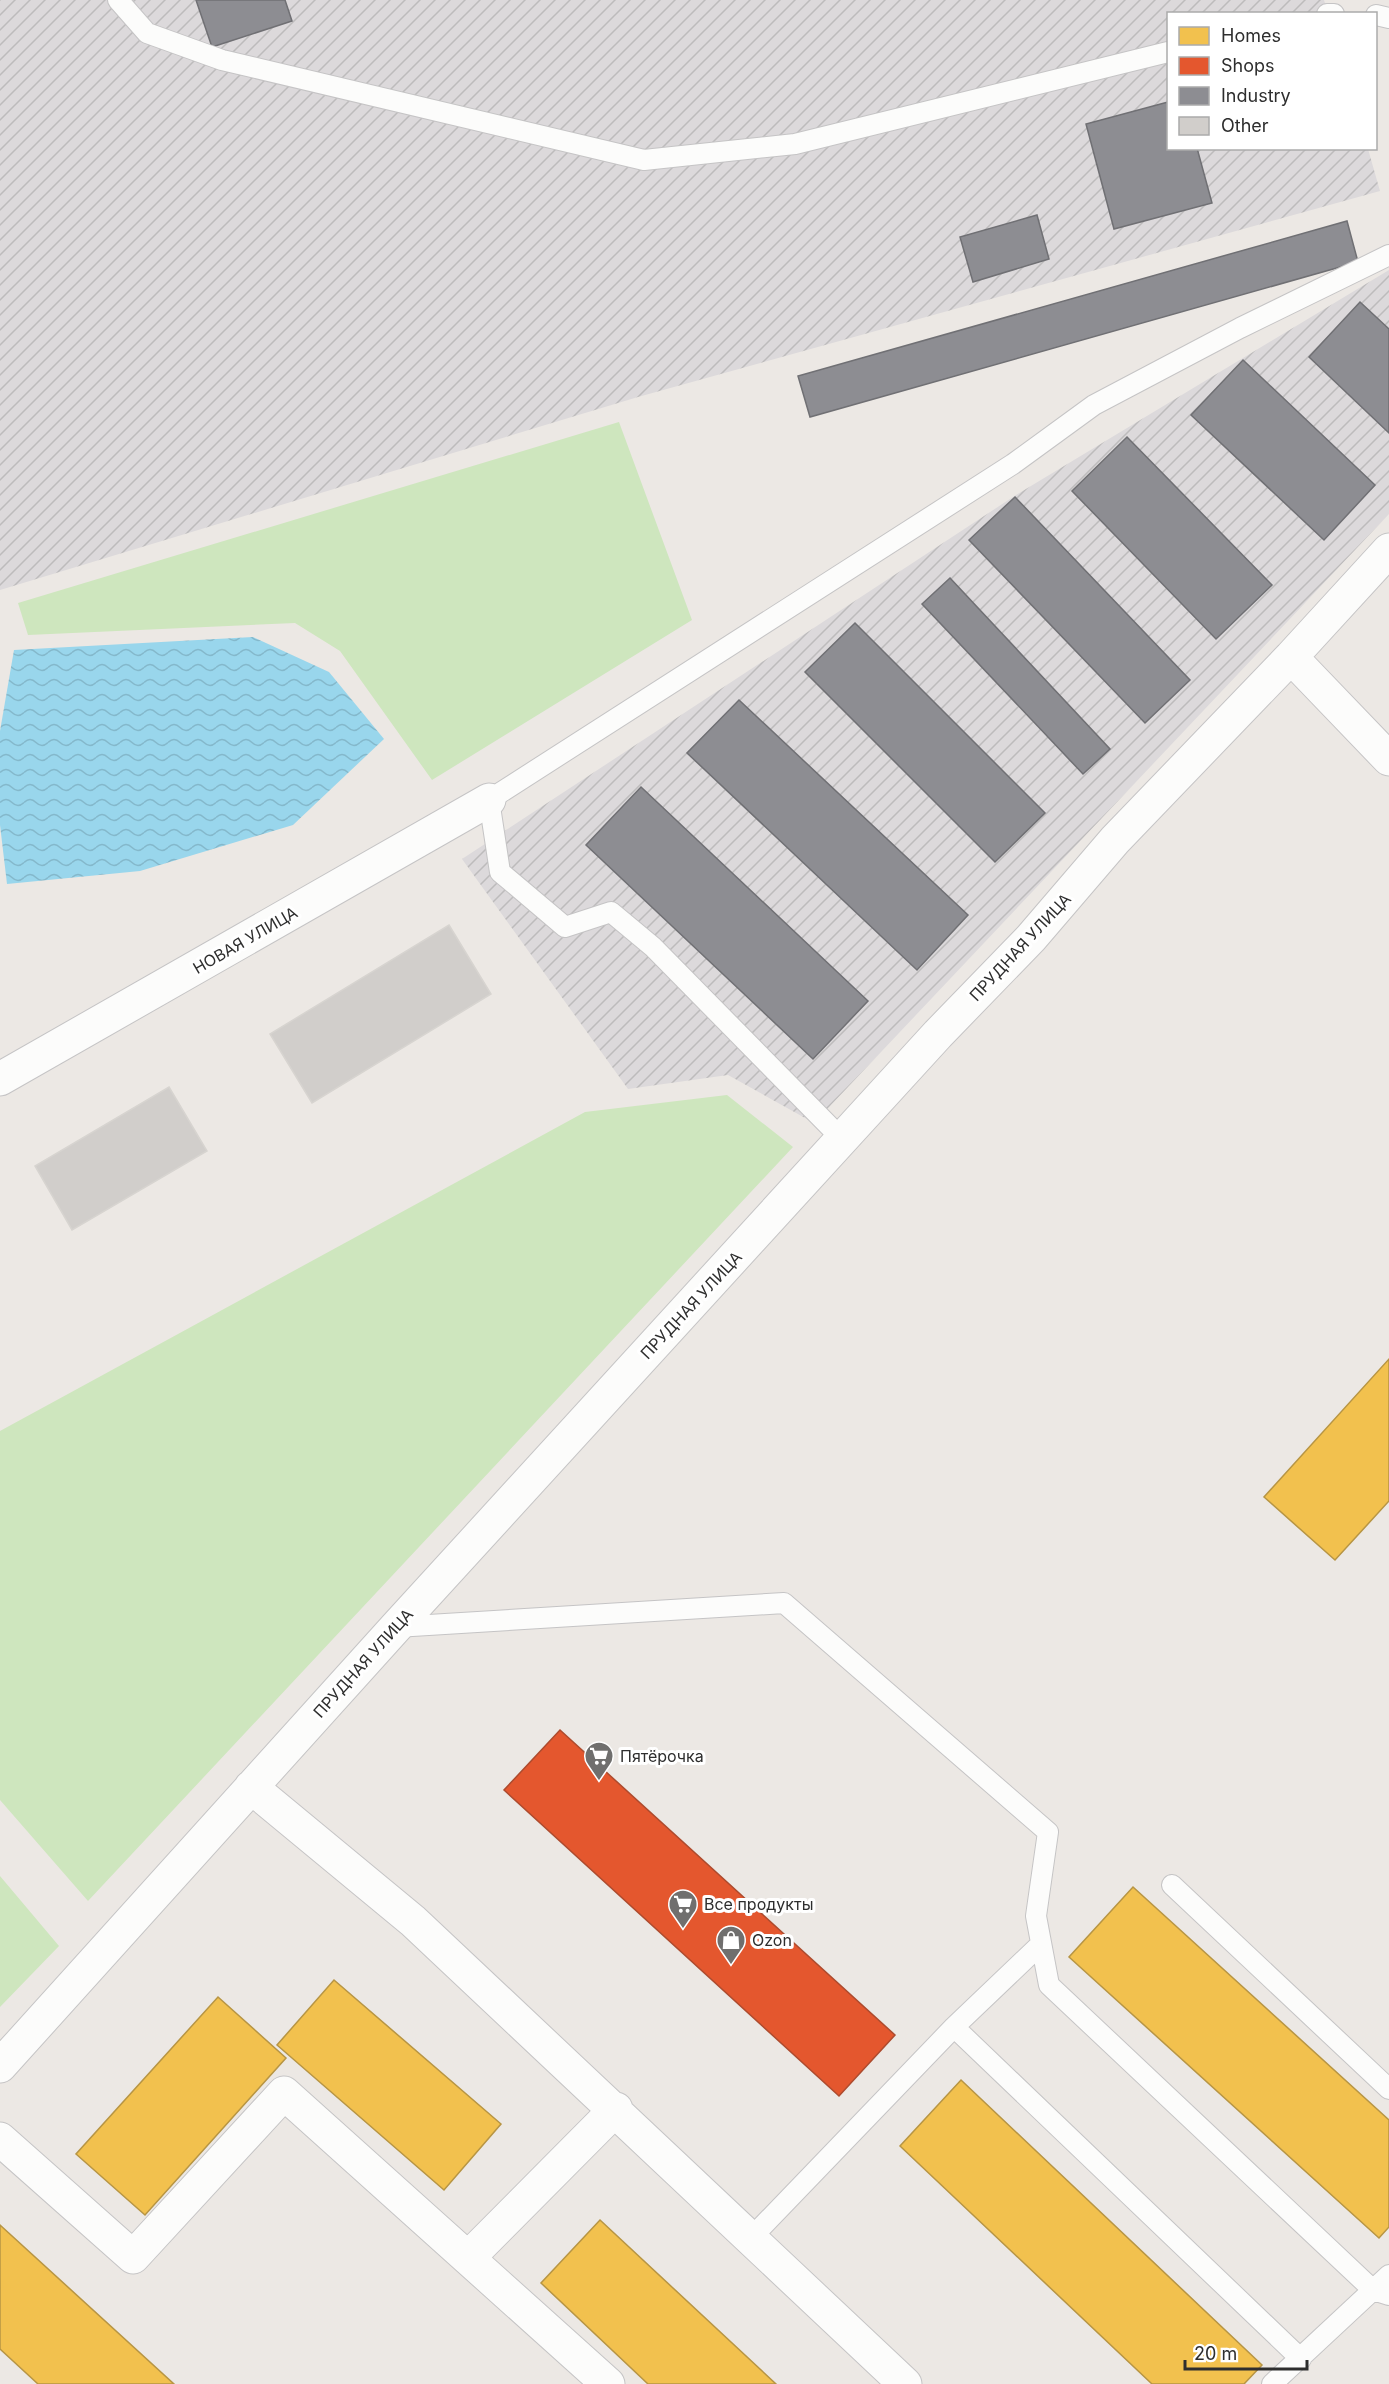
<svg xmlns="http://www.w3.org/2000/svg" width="1389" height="2384" font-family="Inter,sans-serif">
<defs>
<pattern id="industrial-furrows" width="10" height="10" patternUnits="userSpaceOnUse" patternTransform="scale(1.5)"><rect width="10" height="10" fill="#dcd9db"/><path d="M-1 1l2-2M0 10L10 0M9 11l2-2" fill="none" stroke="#bdbbbc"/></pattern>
<pattern id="water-waves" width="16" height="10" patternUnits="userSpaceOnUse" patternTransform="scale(1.5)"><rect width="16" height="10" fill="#99d6ec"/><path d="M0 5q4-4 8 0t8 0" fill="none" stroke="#84b8cb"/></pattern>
</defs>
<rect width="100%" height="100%" fill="#ece8e4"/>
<!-- industrial -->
<path fill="url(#industrial-furrows)" d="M0,0h1324l4,13 -160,1v134l200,1 12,42 -742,206 -638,193z
M1389,270v244l-575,609 -86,-48 -100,14 -166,-230 554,-364z"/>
<!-- grass -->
<path fill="#cee6be" d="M619,422l73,198 -260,160 -92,-129 -45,-28 -267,12 -10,-32z
M727,1095l66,52 -705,754 -88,-101v-369l585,-319z
M0,1876l59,70 -59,61z"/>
<!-- water -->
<path fill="url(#water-waves)" d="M253,637l76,35 55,67 -91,86 -153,46 -133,13 -7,-59v-94l14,-81z"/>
<!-- homes -->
<path fill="#f2c14e" stroke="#b79544" stroke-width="1.5" d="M1389,1359v142l-54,59 -71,-63z
M1133,1887l256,233v107l-10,11 -310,-281z
M334,1980l167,144 -57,66 -167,-145z
M218,1997l68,61 -141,157 -69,-61z
M961,2080l301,285 -18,19h-92l-252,-238z
M600,2220l176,164h-128l-107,-101z
M0,2225l174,159h-136l-38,-35z"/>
<!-- shops -->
<path fill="#e4572e" stroke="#ad4b2e" stroke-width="1.5" d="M560,1730l335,305 -56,61 -335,-306z"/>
<!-- industry -->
<path fill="#8d8d92" stroke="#707074" stroke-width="1.5" d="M196,0h89l7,21 -80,26z
M1168,102v46h29l15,55 -98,26 -28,-105z
M1037,215l12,44 -76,23 -13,-45z
M1347,221l11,41 -548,155 -12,-41z
M1360,302l29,27v104l-80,-76z
M1243,360l132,125 -51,55 -133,-125z
M1127,437l145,148 -56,54 -144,-148z
M1015,497l175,183 -45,43 -176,-183z
M950,578l160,171 -27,25 -161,-170z
M855,623l190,190 -50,49 -190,-190z
M739,700l229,215 -51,55 -230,-217z
M641,787l227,214 -55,58 -227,-214z"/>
<!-- building -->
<path fill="#d1cecb" stroke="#d7d4d0" stroke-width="1.5" d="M449,925l42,69 -179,109 -42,-69z
M169,1087l38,64 -135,79 -37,-64z"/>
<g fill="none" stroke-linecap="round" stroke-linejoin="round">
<!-- lane casing -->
<g stroke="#c5c4c5" stroke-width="22">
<path id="lane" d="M118,0l29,33 75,27 422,100 151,-16 373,-92
M1327,14h7
M1376,15l13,3
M843,1140l-190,-193 -42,-35 -46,15 -65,-55 -11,-72 524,-336 81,-59 146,-77 149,-73
M396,1627l388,-24 264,229 -12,84 13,69 324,305 16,5
M1172,1885l217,204
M954,2027l347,332
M751,2238l203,-211 87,-83
M1272,2384l117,-109"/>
</g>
<!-- street casing -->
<g stroke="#c5c4c5" stroke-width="35">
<path id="street" d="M1291,657l98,102
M0,1079l489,-279
M251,1787l162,134 492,463
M0,2066l396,-439 542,-593 93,-96 84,-98 176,-183 98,-107
M0,2139l133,118 151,-164 324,291
M468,2258l148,-149"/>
</g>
<!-- lane -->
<use href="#lane" stroke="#fcfcfb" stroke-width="20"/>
<!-- street -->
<use href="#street" stroke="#fcfcfb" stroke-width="33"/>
</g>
<!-- icons -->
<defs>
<g id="supermarket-pin" transform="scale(1.5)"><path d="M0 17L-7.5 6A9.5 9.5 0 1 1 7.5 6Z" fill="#706f6e" stroke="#fff"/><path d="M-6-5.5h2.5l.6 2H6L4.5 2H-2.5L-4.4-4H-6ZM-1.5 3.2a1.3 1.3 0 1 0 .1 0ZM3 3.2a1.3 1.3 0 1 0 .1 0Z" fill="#fff"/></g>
<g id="shop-pin" transform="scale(1.5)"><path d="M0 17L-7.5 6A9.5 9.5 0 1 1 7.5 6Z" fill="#706f6e" stroke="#fff"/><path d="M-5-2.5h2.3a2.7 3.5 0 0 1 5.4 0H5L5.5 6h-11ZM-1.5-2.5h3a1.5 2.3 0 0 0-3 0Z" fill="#fff"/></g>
</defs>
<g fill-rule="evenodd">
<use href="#supermarket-pin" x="599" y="1756"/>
<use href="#supermarket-pin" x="683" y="1904"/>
<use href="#shop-pin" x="731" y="1940"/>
</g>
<g text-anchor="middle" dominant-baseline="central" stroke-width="6" stroke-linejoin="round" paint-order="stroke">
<!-- street labels -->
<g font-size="16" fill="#2e2e2e" stroke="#fff">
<text transform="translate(245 940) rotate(-30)">НОВАЯ УЛИЦА</text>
<text transform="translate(1020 947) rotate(-47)">ПРУДНАЯ УЛИЦА</text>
<text transform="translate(691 1305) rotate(-47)">ПРУДНАЯ УЛИЦА</text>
<text transform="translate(363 1663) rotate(-48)">ПРУДНАЯ УЛИЦА</text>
</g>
<!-- poi labels -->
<g font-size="16" fill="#2e2e2e" stroke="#fff" text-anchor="start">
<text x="620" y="1756">Пятёрочка</text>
<text x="704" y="1904">Все продукты</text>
<text x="752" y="1940">Ozon</text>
</g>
</g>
<!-- legend -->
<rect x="1167" y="12" width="210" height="138" fill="#ffffff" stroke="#ababab" stroke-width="1.5"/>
<rect x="1179" y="27" width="30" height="18" fill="#f2c14e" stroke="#ababab" stroke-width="1.5"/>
<text x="1221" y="42" font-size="18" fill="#2e2e2e">Homes</text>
<rect x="1179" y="57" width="30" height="18" fill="#e4572e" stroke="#ababab" stroke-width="1.5"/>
<text x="1221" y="72" font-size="18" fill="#2e2e2e">Shops</text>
<rect x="1179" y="87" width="30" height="18" fill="#8d8d92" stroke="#ababab" stroke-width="1.5"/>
<text x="1221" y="102" font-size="18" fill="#2e2e2e">Industry</text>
<rect x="1179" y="117" width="30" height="18" fill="#d1cecb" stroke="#ababab" stroke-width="1.5"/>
<text x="1221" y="132" font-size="18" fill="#2e2e2e">Other</text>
<!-- scale -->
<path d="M1185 2360v9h122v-9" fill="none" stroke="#2e2e2e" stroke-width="3"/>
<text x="1194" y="2360" font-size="18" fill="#2e2e2e" stroke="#ffffff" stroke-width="4.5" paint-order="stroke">20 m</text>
</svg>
